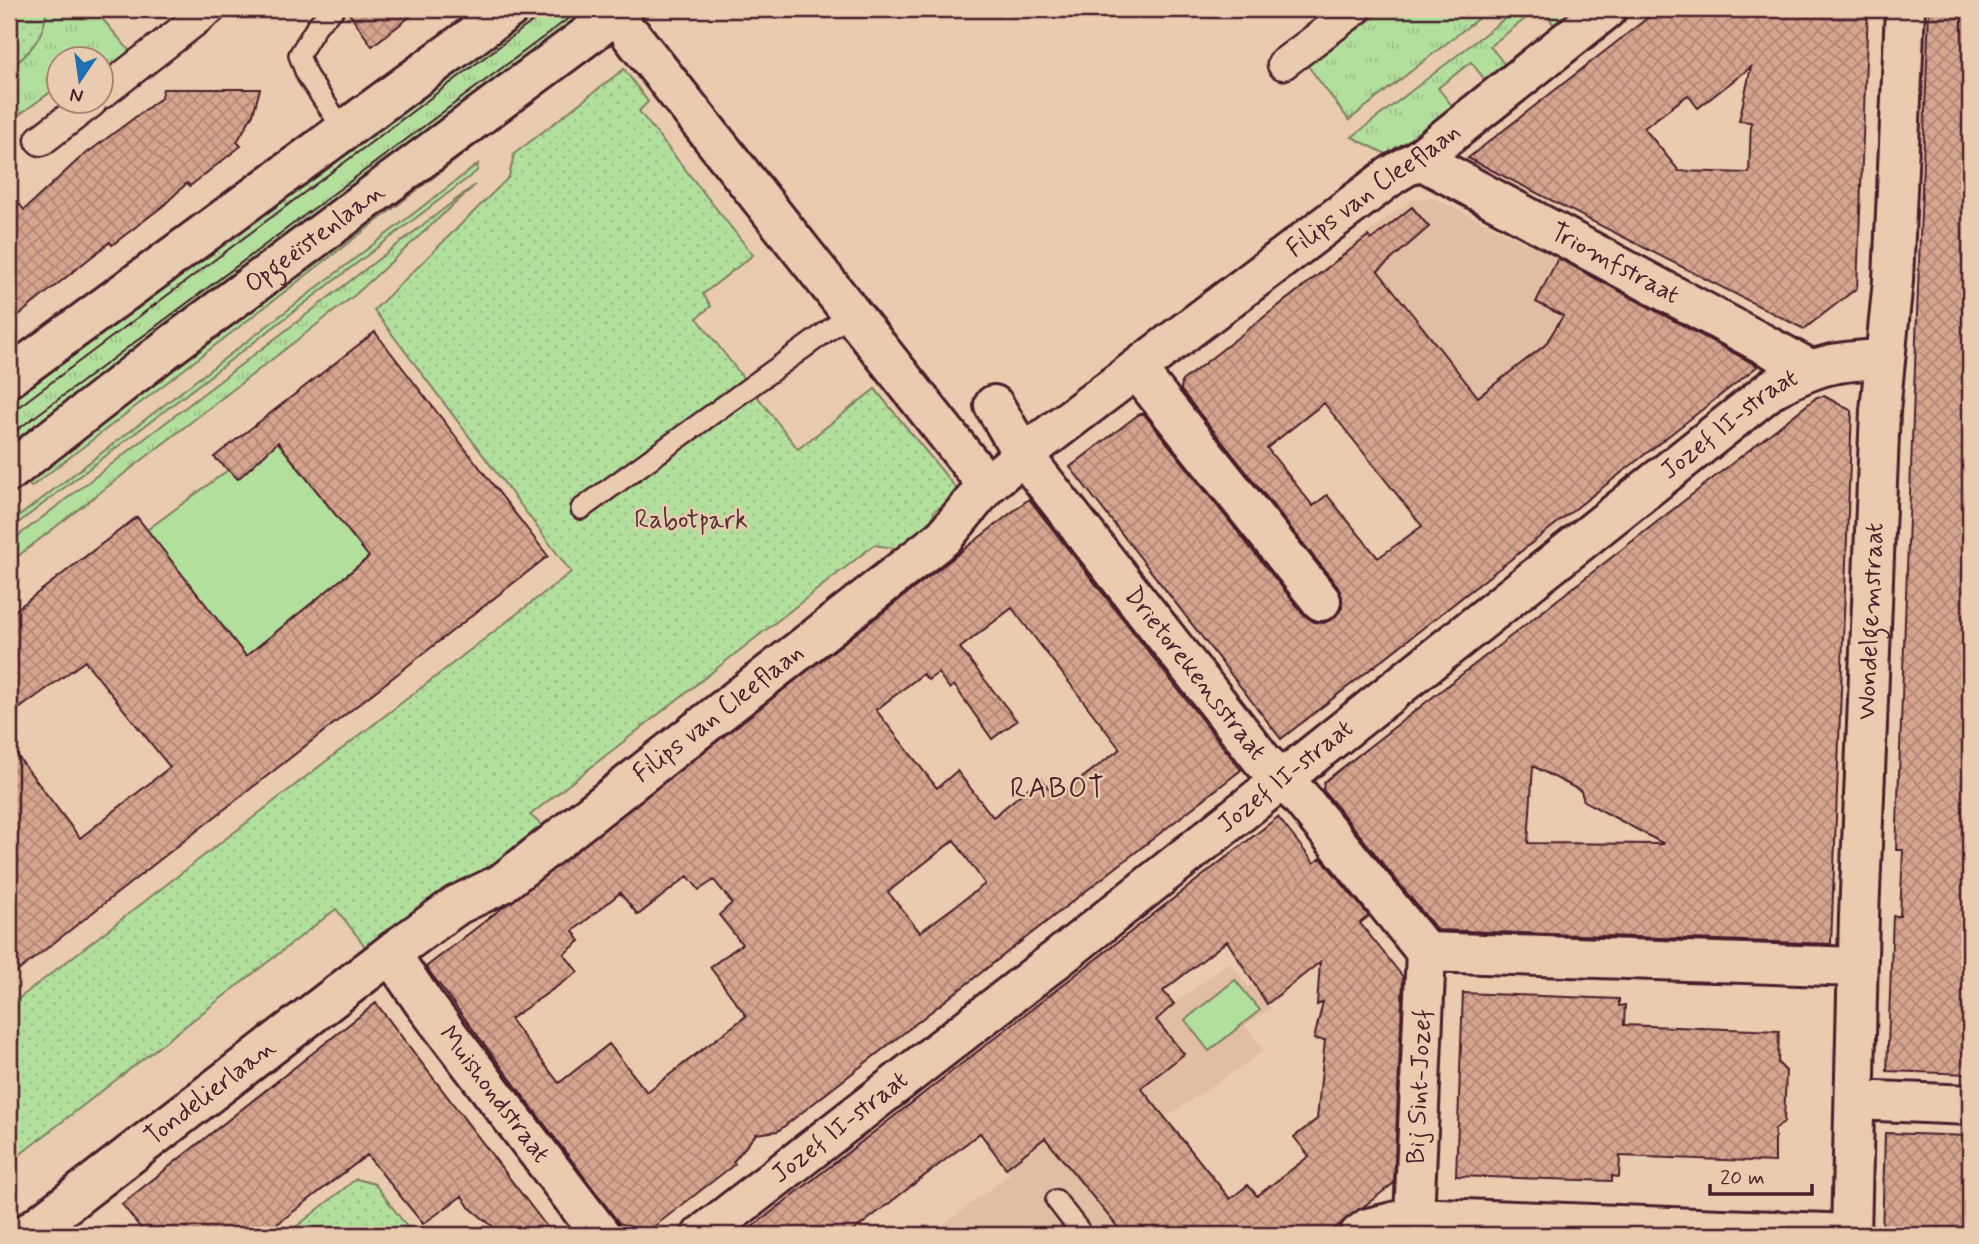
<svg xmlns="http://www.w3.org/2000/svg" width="1979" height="1244" font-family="Mynerve,sans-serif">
<defs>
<pattern id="grass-tufts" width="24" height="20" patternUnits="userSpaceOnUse" patternTransform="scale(1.75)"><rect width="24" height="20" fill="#b3df9d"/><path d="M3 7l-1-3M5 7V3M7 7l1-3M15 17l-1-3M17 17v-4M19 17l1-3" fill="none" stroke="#9bbf87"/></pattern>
<pattern id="park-dots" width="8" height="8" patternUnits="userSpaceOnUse" patternTransform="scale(1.75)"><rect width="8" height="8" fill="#b3df9d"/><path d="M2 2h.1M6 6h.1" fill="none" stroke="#9bbf87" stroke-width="1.8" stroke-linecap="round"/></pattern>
<pattern id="building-cross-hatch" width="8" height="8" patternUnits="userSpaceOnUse" patternTransform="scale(1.75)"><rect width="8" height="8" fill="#d6a58f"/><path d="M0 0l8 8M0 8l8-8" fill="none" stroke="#b08675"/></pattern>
</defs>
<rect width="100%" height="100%" fill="#e9cbaf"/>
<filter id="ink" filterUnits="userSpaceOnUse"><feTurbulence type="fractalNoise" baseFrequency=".0143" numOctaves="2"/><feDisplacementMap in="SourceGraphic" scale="14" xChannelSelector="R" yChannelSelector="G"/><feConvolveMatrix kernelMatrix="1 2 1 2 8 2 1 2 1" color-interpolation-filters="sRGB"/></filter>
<g filter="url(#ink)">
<!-- built -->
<path fill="#e0bda3" d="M1434,198l205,101 -32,62 -44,157 4,4 -34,26 -52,-55 -72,-150 -70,-89 74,-55z
M1229,962l20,25 5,-3 16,25 -25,16 19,26 -98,66 58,74 -57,44h-237l80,-61 -31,-40 195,-130z"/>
<!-- grass -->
<path fill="url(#grass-tufts)" stroke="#7e7f64" stroke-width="2" d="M9,9h85l40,47 -32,25v-21h-42l-1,26 -50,36z
M535,9h62l-588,444v-56z
M1385,9h105l-141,111 -41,-54z
M1517,9h21l-48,37 16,20 -20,15 -15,-19 -33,26 15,19 -63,49 -38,-19z
M1541,9h35l-20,18z
M482,136v4l-451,347 -6,-7z
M478,164l-1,7 -468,359v-6z
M475,185l-120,110 -346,268v-20z"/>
<!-- park -->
<path fill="url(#park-dots)" stroke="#7e7f64" stroke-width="2" d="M9,9h37c1,24 -18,47 -37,60z
M624,69l24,33 -9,9 114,144 -50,39 8,12 -14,12 101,131 77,-60 85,104 -26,18 -5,25 -19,14 -36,-5 -344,270 20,17 -182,118 -32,-41 -327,254v-172l8,9 554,-428 -197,-262 135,-133 5,-23z
M356,1179l19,5 38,51h-118l1,-8z"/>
<!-- garden -->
<path fill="#b3df9d" stroke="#7e7f64" stroke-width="2" d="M270,433l99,124 -123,99 -99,-126 81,-60 10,9 24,-22z
M1235,980l25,30 -51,41 -24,-31z"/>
<!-- building -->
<path fill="url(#building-cross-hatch)" stroke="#4a1f2b" stroke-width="2" fill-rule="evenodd" d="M346,9h74l-48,37z
M1659,9h209l-11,279 -53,41 -336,-171zM1751,67l-12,54 12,1 -2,51 -70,-2 -35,-43 44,-33 10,13z
M1929,9h41v1065l-83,-3 6,-155h7l3,-66h-7z
M163,89h97l-7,25 -16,28 4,4 -51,40 -3,-3 -24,23 -51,39 -2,-3 -101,81v-133l15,20 55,-51 82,-61z
M1412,207l17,20 -51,44 100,126 67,-52 18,-29 -27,-14 22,-44 200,108 -477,373 -211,-272 69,-53h5l160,201 10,7 10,1 10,-5 8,-10v-11l-4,-10 -157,-197 1,-9 186,-145 3,4zM1324,403l98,123 -44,32 -51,-63 -14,11 -46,-58z
M375,332l173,224 -539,422v-233l71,93 90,-71 -85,-106 -76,55v-101l128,-98 109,139 123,-99 -91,-115 -40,37 -24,-22z
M1824,396l28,15 -21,533 -394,-14 -114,-140 1,-8 493,-385zM1533,766l48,25 3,10 80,43 -136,-1z
M1029,499l212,271 -463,361 -22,3 -23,28 2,2 -88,68 -28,-9 -193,-256zM1012,608l108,141 -64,49 -15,-20 -48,39 -36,-46 -20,17 -61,-78 47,-36 5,6 10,-7 12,16 4,-4 38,54 12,-9 13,-9 -57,-73zM954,840l31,44 -65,48 -32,-40zM688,876l11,14 15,-10 18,23 -13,12 23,29 -32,23 36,49 -99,76 -38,-48 -50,39 -49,-64 68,-47 -14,-18 16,-13 -7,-10 47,-38 18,22z
M1278,817l36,46 7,-5 48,58 -9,7 43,54 -9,206 -22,17 -46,35h-202l-79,-97 -39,30 -26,-35 -132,102h-106zM1227,941l40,63 53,-42 -3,43 6,-3 -9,37 11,1 -8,79 -23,18 15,19 -52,40 -9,-11 -18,14 -89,-111 43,-34 -28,-34 18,-16 -11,-13z
M1463,993l156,6v7l6,-1 -1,20 155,6 -1,32 8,8 -2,51 -9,7v33l-155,-6 -1,21 -7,-1v5l-156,-5z
M376,1003l177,232h-50l-34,-28 -7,-11 -39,28 -56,-69 -104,80h-117l-24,-31z
M1885,1133l85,3v99h-88z"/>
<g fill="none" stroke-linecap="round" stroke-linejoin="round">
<!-- service casing -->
<g stroke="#4a1f2b" stroke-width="24">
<path id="service" d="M334,9l-16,15 -19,31 8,21 38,56
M581,509l270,-195
M1056,1200l27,35"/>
</g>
<!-- pedestrian casing -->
<g stroke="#4a1f2b" stroke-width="35">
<path id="pedestrian" d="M1283,64l73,-55
M102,93l108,-84
M41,140l50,-38"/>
</g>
<!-- minor casing -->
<g stroke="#4a1f2b" stroke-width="44">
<g id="minor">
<path d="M632,36l355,449"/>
<path id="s1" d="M1419,159l391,210"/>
<path d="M1137,370l184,231"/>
<path id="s2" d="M994,405l29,50 240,306 37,36 126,155"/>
<path id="s3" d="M395,950l1,12 28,41 177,232"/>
<path d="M1855,1100l115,5"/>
<path id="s4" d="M1852,1234l-438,-17 12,-265 431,15"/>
<path id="s5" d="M26,1235l369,-285 62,-45 44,-21 443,-347 43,-52 36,-30 369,-280 27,-16 188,-150"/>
<path id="s6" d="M702,1235l360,-280 711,-567c46,-24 61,-27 112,-29"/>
<path d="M1359,1235l9,-7 46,-11"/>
</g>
</g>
<!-- tertiary casing -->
<g stroke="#4a1f2b" stroke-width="44">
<g id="tertiary">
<path id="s7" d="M1851,1235l8,-319 21,-505 13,-131 12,-271"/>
</g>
</g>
<!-- secondary casing -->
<g stroke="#4a1f2b" stroke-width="44">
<g id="secondary">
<path d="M9,377l500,-368"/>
<path id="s8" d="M9,472l156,-122 458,-341"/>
</g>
</g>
<!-- service -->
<use href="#service" stroke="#e9cbaf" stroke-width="19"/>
<!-- pedestrian -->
<use href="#pedestrian" stroke="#e9cbaf" stroke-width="30"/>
<!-- minor -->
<use href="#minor" stroke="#e9cbaf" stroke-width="38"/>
<!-- tertiary -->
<use href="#tertiary" stroke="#e9cbaf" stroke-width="38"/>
<!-- secondary -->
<use href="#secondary" stroke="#e9cbaf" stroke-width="38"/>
<!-- tram -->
<path stroke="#4a1f2b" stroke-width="2" d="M9,414l540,-405
M9,436l572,-427"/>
</g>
</g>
<g text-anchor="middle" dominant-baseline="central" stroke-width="5" stroke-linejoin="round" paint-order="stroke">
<!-- street labels -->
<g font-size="26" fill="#4a1f2b" stroke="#e9cbaf">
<text stroke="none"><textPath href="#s5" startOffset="1708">Filips van Cleeflaan</textPath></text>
<text stroke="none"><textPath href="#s8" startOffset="385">Opgeëistenlaan</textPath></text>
<text stroke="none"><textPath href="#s1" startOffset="222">Triomfstraat</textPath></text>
<text stroke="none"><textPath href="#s6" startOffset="1309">Jozef II-straat</textPath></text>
<text stroke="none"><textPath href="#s7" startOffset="614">Wondelgemstraat</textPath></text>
<text stroke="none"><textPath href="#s2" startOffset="336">Drietorekensstraat</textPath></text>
<text stroke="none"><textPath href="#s5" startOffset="868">Filips van Cleeflaan</textPath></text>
<text stroke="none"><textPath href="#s6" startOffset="742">Jozef II-straat</textPath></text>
<text stroke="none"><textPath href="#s4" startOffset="569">Bij Sint-Jozef</textPath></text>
<text stroke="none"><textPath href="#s5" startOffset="233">Tondelierlaan</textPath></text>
<text stroke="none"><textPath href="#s3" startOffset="177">Muishondstraat</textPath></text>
<text stroke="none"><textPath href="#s6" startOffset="175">Jozef II-straat</textPath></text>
</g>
<!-- park labels -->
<g font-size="26" fill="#543236" stroke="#e9cbaf">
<text x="691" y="521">Rabotpark</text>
</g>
<!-- neighbourhood labels -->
<g font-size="28" letter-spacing="2" fill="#4a1f2b" stroke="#e9cbaf">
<text x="1058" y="789">RABOT</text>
</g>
</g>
<!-- margin -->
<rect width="1979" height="1244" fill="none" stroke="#e9cbaf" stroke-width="35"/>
<rect x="18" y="18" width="1944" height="1209" fill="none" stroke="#4a1f2b" stroke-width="2.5" filter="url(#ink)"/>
<!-- north arrow -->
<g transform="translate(80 80) rotate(193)"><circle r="33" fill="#e9cbaf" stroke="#a9867a" stroke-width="2"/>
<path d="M0-5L12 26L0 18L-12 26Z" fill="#1f6fb2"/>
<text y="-10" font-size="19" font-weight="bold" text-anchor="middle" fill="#4a1f2b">N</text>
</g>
<!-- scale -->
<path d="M1710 1184v10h102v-10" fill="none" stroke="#4a1f2b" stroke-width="3.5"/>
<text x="1720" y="1184" font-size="21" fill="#4a1f2b" stroke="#e9cbaf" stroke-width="5" paint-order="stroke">20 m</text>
</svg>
